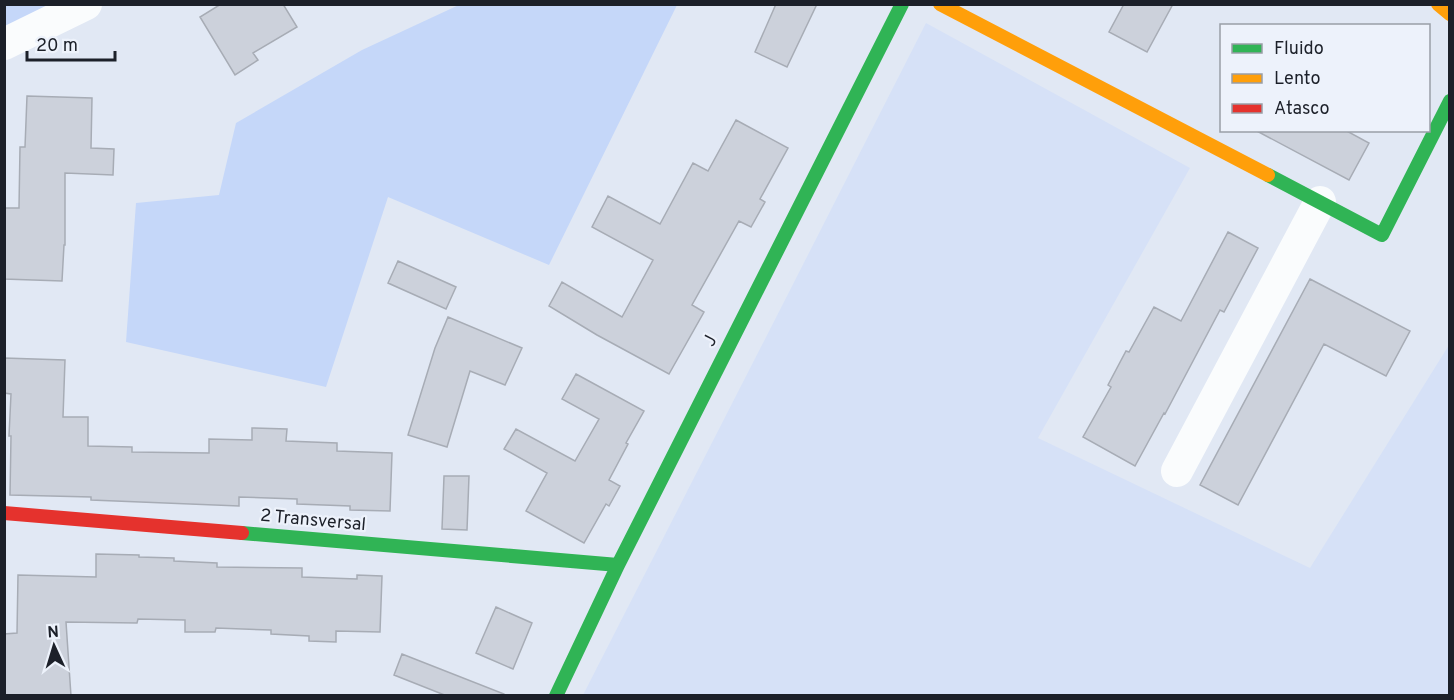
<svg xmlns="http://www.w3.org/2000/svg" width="1454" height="700" font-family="Overpass,sans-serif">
<rect width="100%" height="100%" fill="#e1e8f4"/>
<!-- built -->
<path fill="#d6e1f7" d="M926,23l264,145 -152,270 272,130 139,-223v350h-866l204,-399z"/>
<!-- green -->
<path fill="#c5d7f9" d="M461,4l216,1 -128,260 -161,-68 -62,190 -200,-45 10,-139 83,-8 17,-72 126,-73z
M5,5h87l-87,41z"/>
<!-- building -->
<path fill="#ccd1db" stroke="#a7acb5" stroke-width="1.5" d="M221,4h62l14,23 -44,26 5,7 -23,15 -35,-58z
M776,4h41l-30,63 -32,-15z
M1124,4h49l-26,48 -38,-20z
M27,96l65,2 -1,50 23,1 -1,26 -48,-2v72h-1l-2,36 -58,-2v-71h15l1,-61h5z
M736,120l52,28 -28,51 5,3 -14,25 -12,-6 -47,84 12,7 -35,62 -72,-39 -48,-29 13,-24 60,35 31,-57 -61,-33 16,-31 52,28 33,-61 15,8z
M1255,130h90l24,13 -20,37z
M1228,232l30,16 -34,64 -4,-2 -55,104 -1,-1 -29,53 -52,-29 28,-50 -3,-2 18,-34 3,1 25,-45 27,14z
M398,261l58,26 -10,22 -58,-26z
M1310,279l100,52 -24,45 -62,-32 -86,161 -38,-20z
M448,317l74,31 -17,37 -35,-14 -23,76 -39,-12 27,-87z
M4,358l61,2 -2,57h25v29l44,1v5l77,1v-14l43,1v-12l35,1 -1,12 51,2v8l55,2 -2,58 -40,-1v-4l-53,-2v-5l-58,-2v9l-148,-6v-3l-81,-2 1,-59h-2l2,-42 -7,-1z
M576,374l68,37 -18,32 2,1 -19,36 11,6 -11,20 -3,-2 -22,39 -58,-32 21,-38 -43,-24 12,-20 59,32 24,-42 -37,-20z
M444,476h25l-2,54 -25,-1z
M96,554l43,1v2l35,1v3l43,2v4l85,1v9l55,2v-4l25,1 -2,56 -44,-1v11l-27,-1v-5l-38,-2v-4l-55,-2 -1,4h-30v-12l-47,-1 -1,4 -71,-1 5,74h-67v-62l13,-1 1,-58 78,2z
M496,607l36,16 -19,46 -37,-16z
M402,654l102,40v2h-57l-53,-21z"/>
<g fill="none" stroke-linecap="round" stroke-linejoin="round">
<!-- street -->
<path stroke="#fafcfd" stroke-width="32" d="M4,44l82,-40
M1177,471l143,-269"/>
<!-- fast -->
<path stroke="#30b455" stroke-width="14" d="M1268,175l114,60 68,-134
M242,533l376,32
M556,696l62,-131 284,-561"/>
<!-- slow -->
<path stroke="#ff9f0a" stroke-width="14" d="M940,4l328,171
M1438,4l12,10"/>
<!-- jam -->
<path stroke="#e5322d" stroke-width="14" d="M4,513l238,20"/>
</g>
<g text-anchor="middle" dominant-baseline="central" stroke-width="4.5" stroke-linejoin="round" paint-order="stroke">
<!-- street labels -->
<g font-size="18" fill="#1c2029" stroke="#edf2fb">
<text transform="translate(711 341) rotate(-63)">J</text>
<text transform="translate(313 521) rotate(5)">2 Transversal</text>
</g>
</g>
<!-- border -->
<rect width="1454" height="700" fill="none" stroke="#1c2029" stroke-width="12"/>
<!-- legend -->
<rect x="1220" y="24" width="210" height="108" fill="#edf2fb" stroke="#999ea7" stroke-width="1.5"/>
<rect x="1232" y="44" width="30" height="9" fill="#30b455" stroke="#999ea7" stroke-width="1.5"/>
<text x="1274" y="54" font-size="18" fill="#1c2029">Fluido</text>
<rect x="1232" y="74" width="30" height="9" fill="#ff9f0a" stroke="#999ea7" stroke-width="1.5"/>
<text x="1274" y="84" font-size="18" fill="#1c2029">Lento</text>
<rect x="1232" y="104" width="30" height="9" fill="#e5322d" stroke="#999ea7" stroke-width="1.5"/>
<text x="1274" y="114" font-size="18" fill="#1c2029">Atasco</text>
<!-- north arrow -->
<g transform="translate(54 646) rotate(356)" stroke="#edf2fb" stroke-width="4.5" paint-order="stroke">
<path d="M0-4.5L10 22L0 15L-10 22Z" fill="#1c2029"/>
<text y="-9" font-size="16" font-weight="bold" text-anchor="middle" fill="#1c2029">N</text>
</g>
<!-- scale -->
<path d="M27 51v9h88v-9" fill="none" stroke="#1c2029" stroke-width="3"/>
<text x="36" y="51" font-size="18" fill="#1c2029" stroke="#edf2fb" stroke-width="4.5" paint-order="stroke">20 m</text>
</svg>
